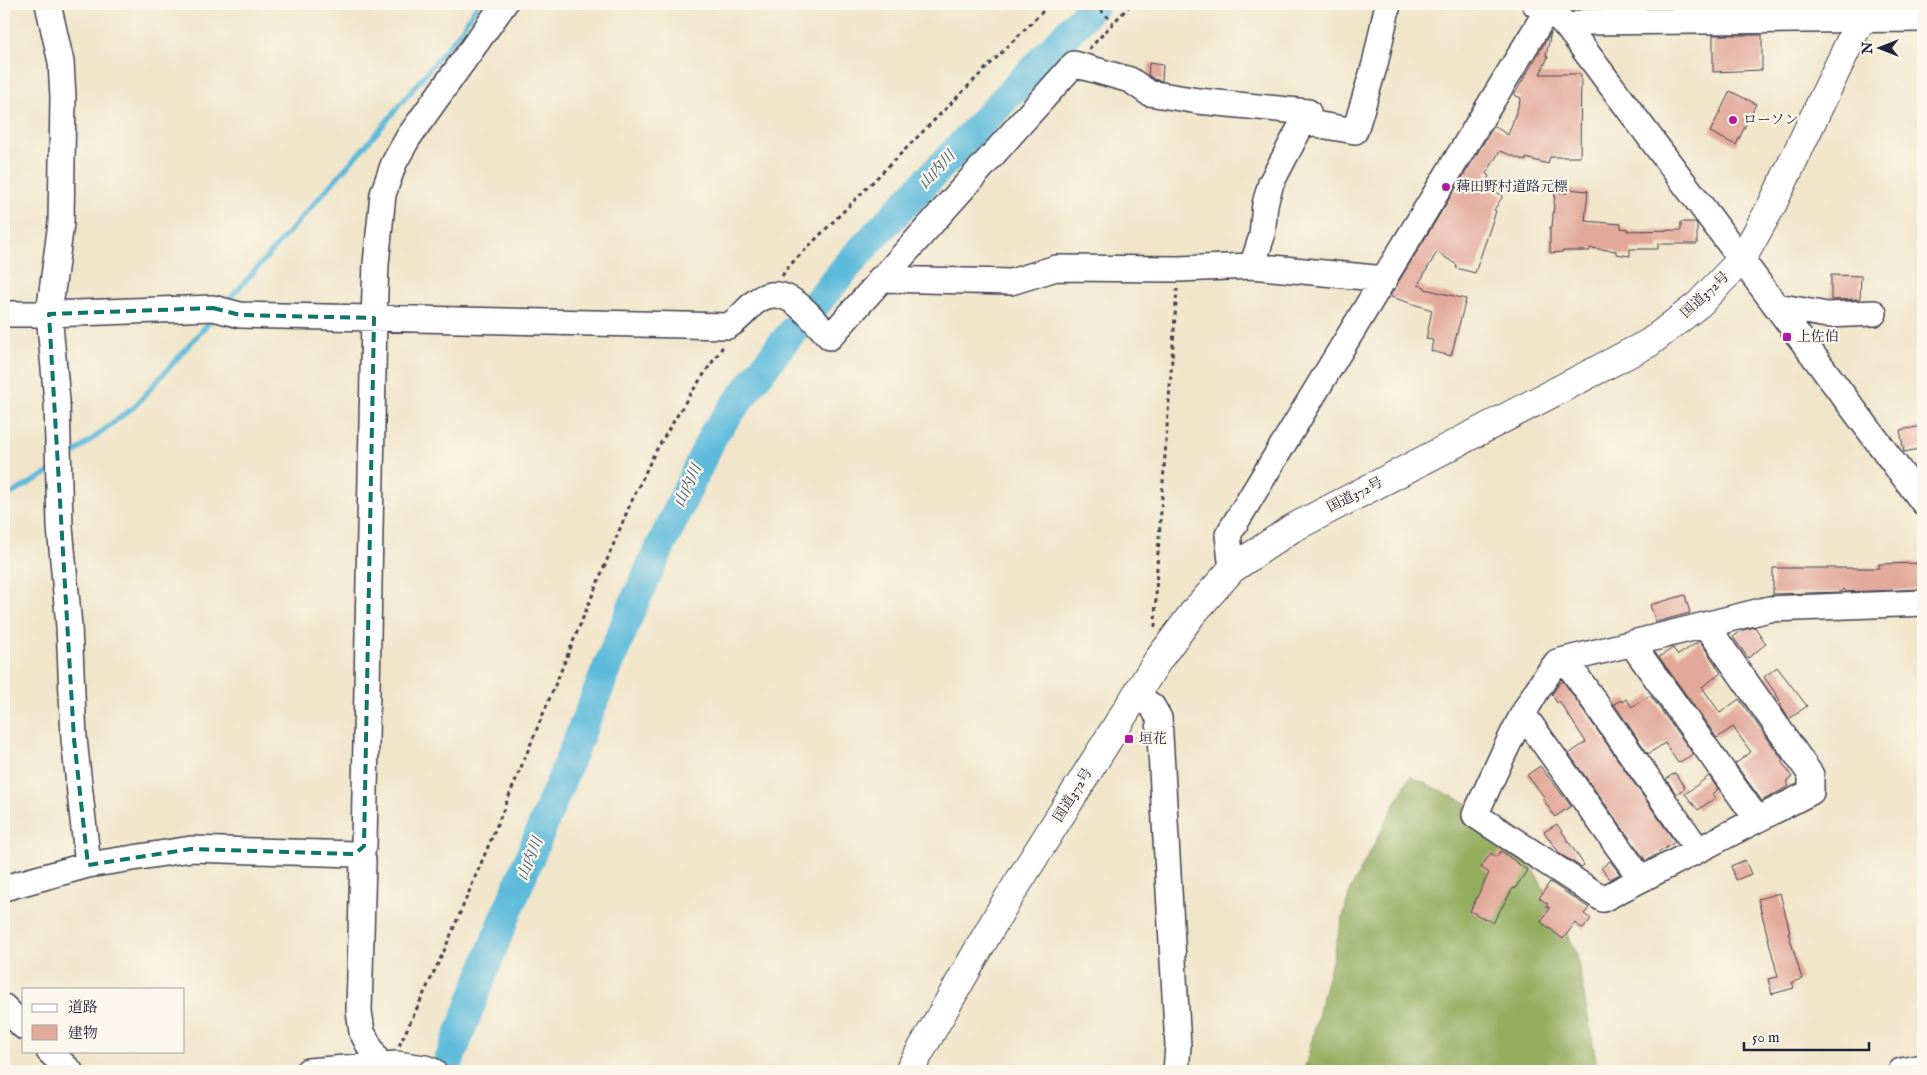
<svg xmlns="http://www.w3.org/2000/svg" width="1927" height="1075" font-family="'IM FELL English','Noto Serif JP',serif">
<rect width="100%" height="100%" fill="#fbf7ec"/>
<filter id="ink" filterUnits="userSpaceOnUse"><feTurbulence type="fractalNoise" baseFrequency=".02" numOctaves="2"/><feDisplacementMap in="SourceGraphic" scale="10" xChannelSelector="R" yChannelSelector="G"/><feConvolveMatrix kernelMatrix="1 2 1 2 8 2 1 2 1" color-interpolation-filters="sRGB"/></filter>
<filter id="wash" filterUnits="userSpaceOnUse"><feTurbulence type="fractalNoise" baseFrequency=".0096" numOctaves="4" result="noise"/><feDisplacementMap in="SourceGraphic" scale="20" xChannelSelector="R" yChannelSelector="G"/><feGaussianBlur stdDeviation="1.12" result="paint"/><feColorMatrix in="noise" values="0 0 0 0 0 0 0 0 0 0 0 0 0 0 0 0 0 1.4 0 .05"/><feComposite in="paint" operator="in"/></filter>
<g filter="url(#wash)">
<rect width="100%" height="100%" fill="#f1e5c9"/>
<!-- forest -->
<path fill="#93ac5d" stroke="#5a674c" d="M1410,776l100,48 66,127 22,120h-294l46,-181z"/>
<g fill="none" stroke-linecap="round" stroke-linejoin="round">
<!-- stream -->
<path stroke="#5cbada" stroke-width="5" d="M226,303l155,-175 78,-95 19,-29
M65,460l70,-54 79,-89
M4,498l47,-27"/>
<!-- river -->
<path stroke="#5cbada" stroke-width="30" d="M445,1071l50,-129 138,-337 81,-172 64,-84 82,-98 235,-247"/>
</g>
<g id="blocks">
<!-- building -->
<path fill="#e2a99a" d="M1551,32l-5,24 2,1 -8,17h41l-1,83h-30l-2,7 -22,-6v3l-26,-10 -14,23 3,2 -5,9 19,11 -9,14 2,1 -21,62 -19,-5 1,-3 -20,-13 -19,33 7,2v2l41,10 -15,57 -20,-5 2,-11 -7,-1 6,-29 -41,-13v-3l103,-168 14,9 13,-37 -7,-3z
M1713,35h49v35l-49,2z
M1149,63l14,2 -1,16 -8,-2 -6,-4z
M1730,91l26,13 -20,41 -26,-13z
M1568,189l20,2 -3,30 36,3v4l7,1 -1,2 54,-1v-8h14l2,2v20h-39v5h-28v7l-14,-2v-3l-26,-3v3h-27v1l-13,1v-26h2l3,-35 12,1z
M1831,275l30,1 -1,23 -29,1z
M1923,426v22l-19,4 -4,-22z
M1923,563v26l-77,3 -2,-3 -3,3 -68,2v-26h106v-4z
M1685,595l5,18 -34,9 -6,-17z
M1755,627l11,17 -18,14 -15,-21 10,-7z
M1700,641l21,32 -19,14 18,26 19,-14 44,61 -2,1 11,16 -6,5 3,4 -27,15 -27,-37 16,-12 -18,-25 -16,11 -58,-81 14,-9 5,7z
M1777,667l30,39 -18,13 -9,-14 2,-1 -3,-3 1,-1 -16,-23z
M1563,681l112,161 -29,19 -77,-107 17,-12 -27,-41 -2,2 -5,-9 7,-10z
M1650,695l43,59 -15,9 -13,-20 -17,11 -34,-50 7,-4 1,2 4,-3 6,8z
M1540,766l31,40 -16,11 -12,-18 2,-1 -18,-23z
M1675,773l10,15 -9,6 -10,-15z
M1709,776l9,13 -6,5 3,4 -17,12 -13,-16z
M1557,824l27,41 -3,2 -21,-13 -16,-22z
M1501,851l26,19 -12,19 -2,-1 -20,35 -23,-12 19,-38 -8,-6 10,-14 5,4z
M1745,860l6,14 -15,6 -5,-14z
M1610,861l10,13 -10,5 -9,-11z
M1550,882l39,26 -5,6 7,5 -8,10 -8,-6 -12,16 -22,-17 9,-14 -4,-2 2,-2 -9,-6z
M1780,893l10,39h-2l14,47 -10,3 2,6 -22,6 -4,-15 10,-2 -20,-78z"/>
</g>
</g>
<g filter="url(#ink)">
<use href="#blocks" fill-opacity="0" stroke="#413f50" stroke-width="1"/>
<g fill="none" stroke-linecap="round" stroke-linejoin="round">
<!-- minor casing -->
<g stroke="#413f50" stroke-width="28">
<path id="minor" d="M48,4l13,58 2,35 -2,126 -12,91 8,87 3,126 9,99 5,113 14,126
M1535,4l14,3 19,21 355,474
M1568,28l16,-6 339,-3
M1252,266l10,-30 3,-32 6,-21 32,-61
M880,279l131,3 45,-14 122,1 74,-3 133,13
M1777,306l50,9 47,-2
M4,314h45l164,-6 27,7 488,11c11,-6 17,-15 26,-23 31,-25 56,14 76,34l244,-273 56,16 19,13 49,8 110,11 -5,10 52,9 20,-67 13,-60
M1232,569l-4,-34 323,-531
M1706,625l105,150v17l-208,107 -128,-84c25,-52 46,-108 82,-153l212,-53 154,-6
M1635,643l2,8 120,168
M1569,660l2,8 127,182
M1136,695l16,11 7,12 19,328 -2,25
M1523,714l118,165
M361,852l2,8 -4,151 3,21 17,33
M4,888l84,-23 103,-16 164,5 6,-2 3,-6 10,-528 2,-54 7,-70 11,-31 14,-25 96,-134
M4,1007l20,20
M49,1051l21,20
M308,1071l88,-7 29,4 8,3
M1901,1071l22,-4"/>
</g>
<!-- highway casing -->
<g stroke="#413f50" stroke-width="30">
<path id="highway" d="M909,1071l92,-161 157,-250 35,-47 39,-44 59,-40 358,-186 50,-39 43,-45 30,-54 96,-201"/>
</g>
<!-- path -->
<path stroke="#413f50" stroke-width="3" stroke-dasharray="4 4" stroke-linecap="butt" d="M1095,4l18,19
M1089,49l42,-45
M782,276l6,-9 262,-263
M1155,627l2,-61 20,-277
M399,1046l45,-95 41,-97 144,-347 25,-53 35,-58 35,-51"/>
<!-- minor -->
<use href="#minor" stroke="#fff" stroke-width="25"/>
<!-- highway -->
<use href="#highway" stroke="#fff" stroke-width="28"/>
</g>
</g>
<!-- marked area -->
<path fill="none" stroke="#0f766e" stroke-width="4" stroke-dasharray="10 6" stroke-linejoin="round" d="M213,308l27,7 134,3 -10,528 -9,8 -164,-5 -103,16 -14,-126 -25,-425z"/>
<!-- markers -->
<g fill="#b5179e" stroke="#fbf7ec" stroke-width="2">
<circle cx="1733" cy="120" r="5"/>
<circle cx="1446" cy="187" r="5"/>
<rect x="1782" y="332" width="10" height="10" rx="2.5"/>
<rect x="1124" y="734" width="10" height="10" rx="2.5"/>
</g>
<g text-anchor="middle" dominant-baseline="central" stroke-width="4.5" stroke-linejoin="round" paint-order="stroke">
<!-- poi labels -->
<g font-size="14" fill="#22223b" stroke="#fbf7ec" text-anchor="start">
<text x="1743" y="120">ローソン</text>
<text x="1456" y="187">薭田野村道路元標</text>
<text x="1797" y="337">上佐伯</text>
<text x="1139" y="739">垣花</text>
</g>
<!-- street labels -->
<g font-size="14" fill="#22223b" stroke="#fbf7ec">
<text transform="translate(1705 295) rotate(-43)">国道372号</text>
<text transform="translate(1355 495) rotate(-27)">国道372号</text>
<text transform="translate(1073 795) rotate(-58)">国道372号</text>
</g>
<!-- water labels -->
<g font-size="15" font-style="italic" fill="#365773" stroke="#fbf7ec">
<text transform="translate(937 170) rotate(-47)">山内川</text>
<text transform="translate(688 486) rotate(-65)">山内川</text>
<text transform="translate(530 859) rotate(-68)">山内川</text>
</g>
</g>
<!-- margin -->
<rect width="1927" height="1075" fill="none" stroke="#fbf7ec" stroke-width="20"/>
<!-- legend -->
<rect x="22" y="988" width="162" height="65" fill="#fbf7ec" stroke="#a4a2a5"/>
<rect x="32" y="1004" width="25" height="8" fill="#ffffff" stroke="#a4a2a5"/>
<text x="68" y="1012" font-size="15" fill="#22223b">道路</text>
<rect x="32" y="1025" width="25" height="15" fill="#e2a99a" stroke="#a4a2a5"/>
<text x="68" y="1038" font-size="15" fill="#22223b">建物</text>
<!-- north arrow -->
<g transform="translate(1880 48) rotate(270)" stroke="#fbf7ec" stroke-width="4" paint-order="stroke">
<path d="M0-4L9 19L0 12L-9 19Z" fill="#22223b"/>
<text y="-8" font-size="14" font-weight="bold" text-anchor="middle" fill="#22223b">N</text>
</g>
<!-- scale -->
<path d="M1744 1042v8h125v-8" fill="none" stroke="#22223b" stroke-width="2.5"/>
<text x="1752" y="1042" font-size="15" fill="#22223b" stroke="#fbf7ec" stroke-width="4" paint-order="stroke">50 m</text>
</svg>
